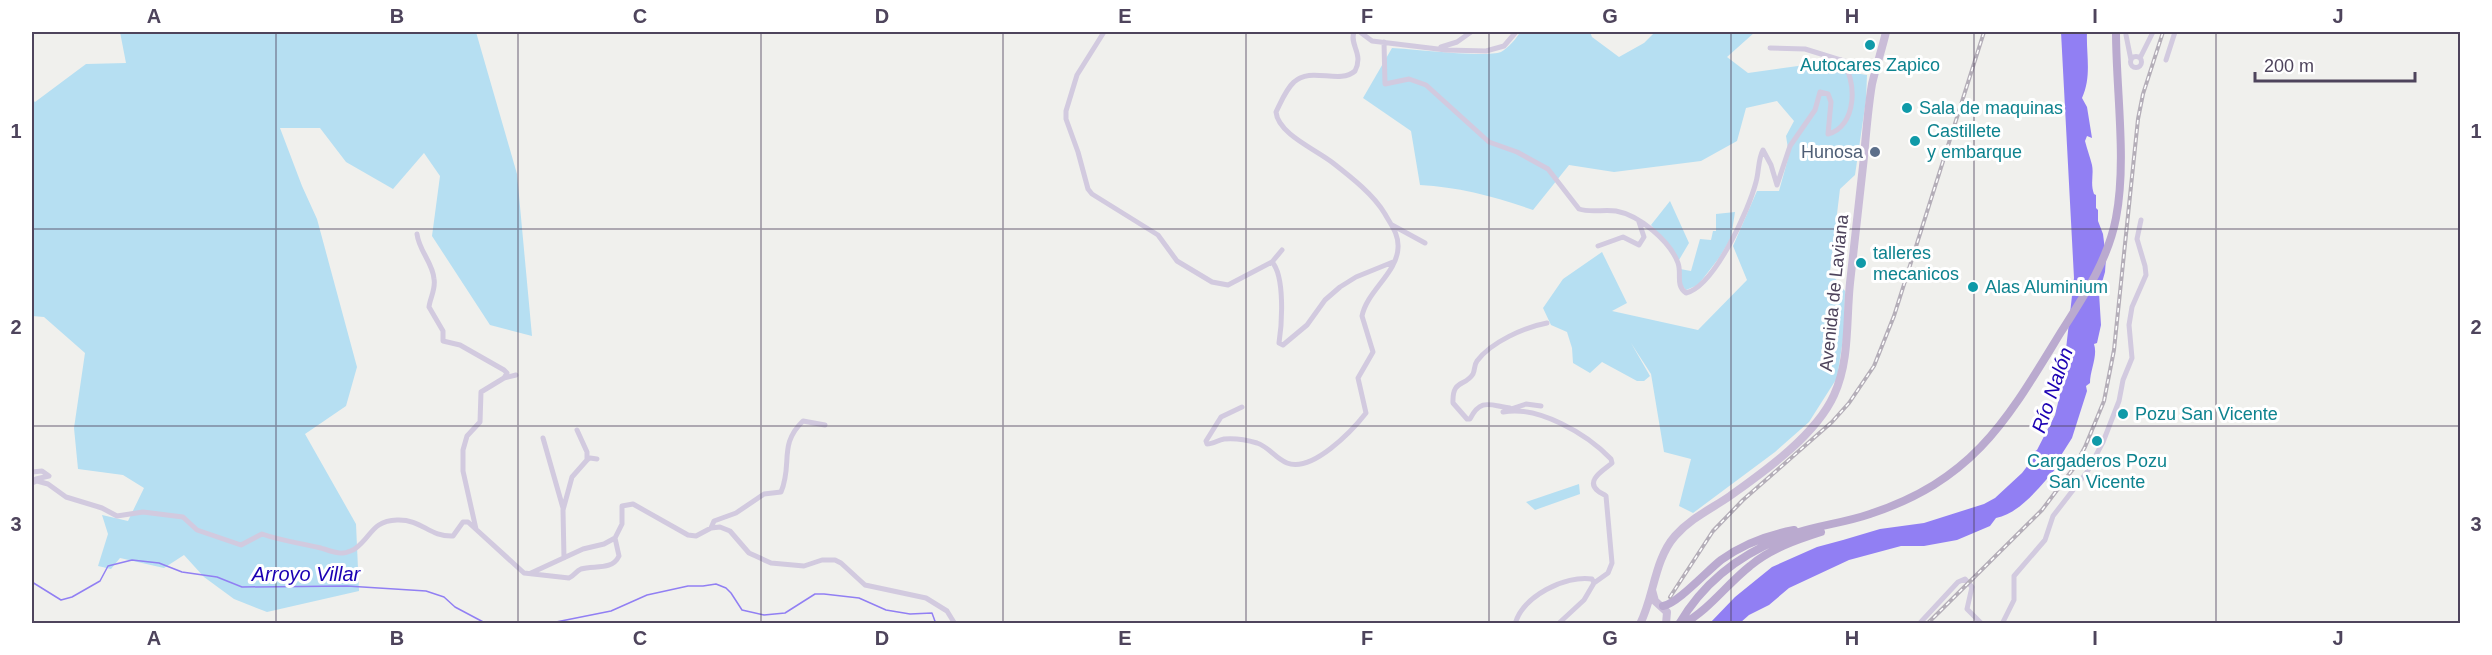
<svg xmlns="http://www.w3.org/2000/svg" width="2492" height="655" font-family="Arial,sans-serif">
<rect width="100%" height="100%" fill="#f0f0ed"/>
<!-- green -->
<path fill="#b6dff2" d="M120,32h356l41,142 15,162 -42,-11 -58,-89 8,-60 -16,-23 -31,36 -47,-27 -26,-34h-40l22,58 15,33 40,148 -11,39 -41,28 51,90 3,67 -92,21 -33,-13 -30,-22 -20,-22 -20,13 -44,-10 -9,11 -13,-3 10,-32 -6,-19 26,6 16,-33 -21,-13 -45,-6 -4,-41 11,-75 -41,-36 -12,-1v-217l3,3 51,-38 40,-1z
M1520,32h70l2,5 27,20 25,-14 11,-11h100l-28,25 21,16 57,-8 62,10 -1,25 -11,75 -15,14 -10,83 15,19 -1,42 -7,45 -28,44 -34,30 -82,61 -14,-7 12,-47 -27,-7 -13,-78 -20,-31 19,33 -6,5h-7l-35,-19 -12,11 -17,-10 -1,-15 -5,-16 -16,-7 -8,-17 20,-29 39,-27 25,51 -15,8 86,19 49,-50 -14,-34 24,-55h22l10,-36 -3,-19 8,-15 -17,-20 -31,7 -9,33 -36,20 -87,11 -45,-7 -36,45c-37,-13 -74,-23 -113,-25l-9,-54 -48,-33 29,-50c21,1 93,10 109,4 7,-4 16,-14 19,-20z
M1670,201l19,42 -10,17 -28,-35z
M1735,212l-4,26 -12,20 -21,27 -12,5 -4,-5 -2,-16 11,2 9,-32 11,1 2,-9h3v-17z
M1579,484l1,10 -45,16 -9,-8z"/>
<!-- water -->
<path fill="#917ff3" d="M2061,32h26c-1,23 5,44 -5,66l5,9 5,31 -5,-2 -2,5c2,8 5,16 7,24 2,10 -2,18 2,29l2,1v13l2,2v11l5,13 3,24 -1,14 -6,21 2,32 -4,18 -3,1c4,12 -4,26 -4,39l-4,3 1,5 -15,47 -12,19 -2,9c-17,19 -37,47 -62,52l-6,8 -33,14 -33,6h-23l-52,14 -60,28 -20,17 -20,10 -9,8 -31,1 26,-27 37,-30 45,-20 26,-7 37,-11 44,-6 60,-19 11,-6 27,-25 10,-13v-7l5,-3 18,-35 8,-33 6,-15 -3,-18 8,-71z"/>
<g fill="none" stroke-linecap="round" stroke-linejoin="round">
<!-- stream -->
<path stroke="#917ff3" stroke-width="1.5" d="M32,582l29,18 11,-3 28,-16 8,-15 24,-6 27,3 23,9 35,5 25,10 105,-1 79,5 18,6 11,10 32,17
M546,624l65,-13 36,-16 41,-9h15l13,-2 10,4 5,5 11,17 22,5 21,-2 30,-19h9l35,4 27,12 24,4 22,-1 4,11"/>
<!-- street -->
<path stroke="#d2cadf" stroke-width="5" d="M1104,32l-27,43 -11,36v8l12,33 10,37 4,5 66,41 19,26 35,21 16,3 44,-23
M1360,32l12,9 74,9 40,1 18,-5 12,-14
M2126,35l5,25
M1384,42l1,42 24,-5 17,6 63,57 28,10 31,17 31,40c12,4 25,0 37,2 23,4 54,30 62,52 4,11 -3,22 8,30 29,-7 63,-84 70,-111 3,-10 2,-23 7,-32l8,15 6,20 13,-39 25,-36 5,-18 8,2 3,8 -3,32c29,-7 30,-55 13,-74
M1441,47l16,-5 14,-10
M1770,48l35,1 71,22
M2130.5 62a5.5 5.5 0 1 1 11 0a5.5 5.5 0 1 1-11 0Z
M2140,58l13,-26
M2166,60l9,-28
M1392,225l33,18
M417,234c2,17 16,29 17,45 2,10 -4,19 -5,28l14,24v10l17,4 44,25 3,3 -3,5
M1598,246l25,-9 16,8 5,-8 -5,-15
M1272,262c13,14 10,62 7,81l4,2 24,-20 18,-25 15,-13 16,-10 37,-15
M1272,262l10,-12
M1242,407l-21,10 -15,24 1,3c6,0 11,-4 17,-5 10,-1 23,1 33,4 12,4 18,15 30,20 25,10 65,-32 79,-50l-8,-35 15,-26 -11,-36c5,-25 35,-43 36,-68 1,-14 -7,-23 -13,-34 -11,-19 -34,-37 -52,-51 -16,-13 -55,-29 -57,-51 5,-10 10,-23 18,-30 17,-16 45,3 61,-11 9,-18 -6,-26 -1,-39
M1510,408c-19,-2 -29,-11 -40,11h-3l-14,-16c-1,-24 12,-16 20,-29 2,-4 1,-9 4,-13 14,-19 48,-34 70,-38
M1511,409l15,-5 15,2
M1503,412c35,-7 84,22 108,47l1,4c-6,6 -28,17 -14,28 2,2 6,3 8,5l6,67 -4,10 -14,10
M577,430l10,22v8
M543,438l20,70
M32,472l10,-1 7,5 -13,3
M32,483l5,-2 11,3 18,13 36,11 15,8 26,-4 40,5 14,13 44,15 21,-11c20,7 38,9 59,14 6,2 16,6 22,5 3,0 11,-3 13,-5 16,-12 16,-27 41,-28 25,-1 32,17 56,16l10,-14h5l56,51 45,5c5,-2 7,-7 12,-9 13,-4 31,2 38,-13l-4,-18
M711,528l3,-7 22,-8 28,-19 17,-2c12,-28 -3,-47 22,-71l22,4
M476,529l-13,-58v-21l4,-14 13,-14 1,-30 23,-14 12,-3
M564,558l-1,-48 9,-33 15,-17 3,-2 7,1
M531,573l52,-24 21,-5 11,-6 7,-14v-18l11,-2 55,31 8,1 15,-8 9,-1 10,4 19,22 22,10 33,3 18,-6h13l6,3 24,22 61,13 21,13 8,13
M1515,624c8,-28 50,-49 77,-45l2,4 -10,17 -26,24
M1919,624l39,-42 7,-3 7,8 -5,22 15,15
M2002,624l12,-24v-24l31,-36 8,-24 34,-44 16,-30 16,-41 4,-21 9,-22 -3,-33 3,-18 14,-32 -1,-9 -8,-27 4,-19"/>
<!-- secondary -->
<path stroke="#cabdd8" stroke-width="8" d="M1652,590l3,11 12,11 -1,12
M1640,624c14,-27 14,-64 35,-88 16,-18 36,-27 55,-40 35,-25 86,-61 104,-101 16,-35 12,-74 16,-112 5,-42 9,-84 14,-126 2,-24 4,-49 8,-73 4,-17 10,-35 14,-52"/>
<!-- primary -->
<path stroke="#baaacf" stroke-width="8" d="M1663,606c14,-2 44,-35 58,-46 22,-16 46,-25 73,-30
M1679,624c27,-46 70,-76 120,-92 23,-7 48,-10 71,-18 105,-35 137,-94 191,-182 23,-36 47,-72 55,-114 11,-57 0,-128 0,-186
M1683,624c26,-14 44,-40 67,-58 20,-17 46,-26 71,-34"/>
<!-- rail casing -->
<g stroke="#b4aeb8" stroke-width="4">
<path id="rail" d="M1670,597l43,-66 30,-31 89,-78 17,-19 25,-37 20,-50 90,-284
M1927,624l115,-114 31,-41 12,-22 19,-46 10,-51 24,-231 5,-25 20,-62"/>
</g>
<!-- rail -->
<use href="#rail" stroke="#fff" stroke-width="1.5" stroke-dasharray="4.5" stroke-linecap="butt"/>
</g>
<!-- grid -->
<path fill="none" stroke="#4e445c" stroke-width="1.5" stroke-opacity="0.55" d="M276,32v592M518,32v592M761,32v592M1003,32v592M1246,32v592M1489,32v592M1731,32v592M1974,32v592M2216,32v592M32,229h2428M32,426h2428"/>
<!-- markers -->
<g fill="#0f9aa8" stroke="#fff" stroke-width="2">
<circle cx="1870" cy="45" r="6"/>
<circle cx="1907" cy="108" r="6"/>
<circle cx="1915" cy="141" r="6"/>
<circle cx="1861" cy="263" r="6"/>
<circle cx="1973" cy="287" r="6"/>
<circle cx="2123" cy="414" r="6"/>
<circle cx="2097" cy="441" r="6"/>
</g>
<circle fill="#5c6f8a" stroke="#fff" stroke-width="2" cx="1875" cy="152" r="6"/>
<g text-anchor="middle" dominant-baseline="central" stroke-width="6" stroke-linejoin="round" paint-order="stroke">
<!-- culture labels -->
<g font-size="18" fill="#0d838f" stroke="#fff" text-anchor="start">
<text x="1870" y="65" text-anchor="middle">Autocares Zapico</text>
<text x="1919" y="108">Sala de maquinas</text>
<text x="1927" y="131">Castillete<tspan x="1927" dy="21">y embarque</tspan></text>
<text x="1873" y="253">talleres<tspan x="1873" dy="21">mecanicos</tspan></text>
<text x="1985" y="287">Alas Aluminium</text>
<text x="2135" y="414">Pozu San Vicente</text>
<text x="2097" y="461" text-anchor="middle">Cargaderos Pozu<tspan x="2097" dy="21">San Vicente</tspan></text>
</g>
<!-- service labels -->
<g font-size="18" fill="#4e5e75" stroke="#fff" text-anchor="end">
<text x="1863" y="152">Hunosa</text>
</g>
<!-- street labels -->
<g font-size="18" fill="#4e445c" stroke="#fff">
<text transform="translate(1834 293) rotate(-84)">Avenida de Laviana</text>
</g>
<!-- water labels -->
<g font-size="20" font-style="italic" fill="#1b00b3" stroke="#fff">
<text transform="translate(2052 390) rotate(-71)">Río Nalón</text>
<text x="306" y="574">Arroyo Villar</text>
</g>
</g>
<!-- border -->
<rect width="2492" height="655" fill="none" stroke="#ffffff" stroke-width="66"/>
<!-- scale -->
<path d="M2255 72v9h160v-9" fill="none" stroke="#4e445c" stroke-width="3"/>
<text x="2264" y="72" font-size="18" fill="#4e445c" stroke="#ffffff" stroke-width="4.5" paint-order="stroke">200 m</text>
<rect x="33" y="33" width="2426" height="589" fill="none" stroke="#4e445c" stroke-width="2"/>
<g font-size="20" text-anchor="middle" font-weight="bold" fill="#4e445c">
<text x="154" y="23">A</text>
<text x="397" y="23">B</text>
<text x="640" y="23">C</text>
<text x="882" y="23">D</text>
<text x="1125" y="23">E</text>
<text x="1367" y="23">F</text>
<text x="1610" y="23">G</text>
<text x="1852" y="23">H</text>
<text x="2095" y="23">I</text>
<text x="2338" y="23">J</text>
<text x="16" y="138">1</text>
<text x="2476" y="138">1</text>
<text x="16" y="334">2</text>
<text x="2476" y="334">2</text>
<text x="16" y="531">3</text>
<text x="2476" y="531">3</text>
<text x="154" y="645">A</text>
<text x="397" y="645">B</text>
<text x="640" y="645">C</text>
<text x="882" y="645">D</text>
<text x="1125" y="645">E</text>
<text x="1367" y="645">F</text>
<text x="1610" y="645">G</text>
<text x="1852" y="645">H</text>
<text x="2095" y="645">I</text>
<text x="2338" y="645">J</text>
</g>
</svg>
